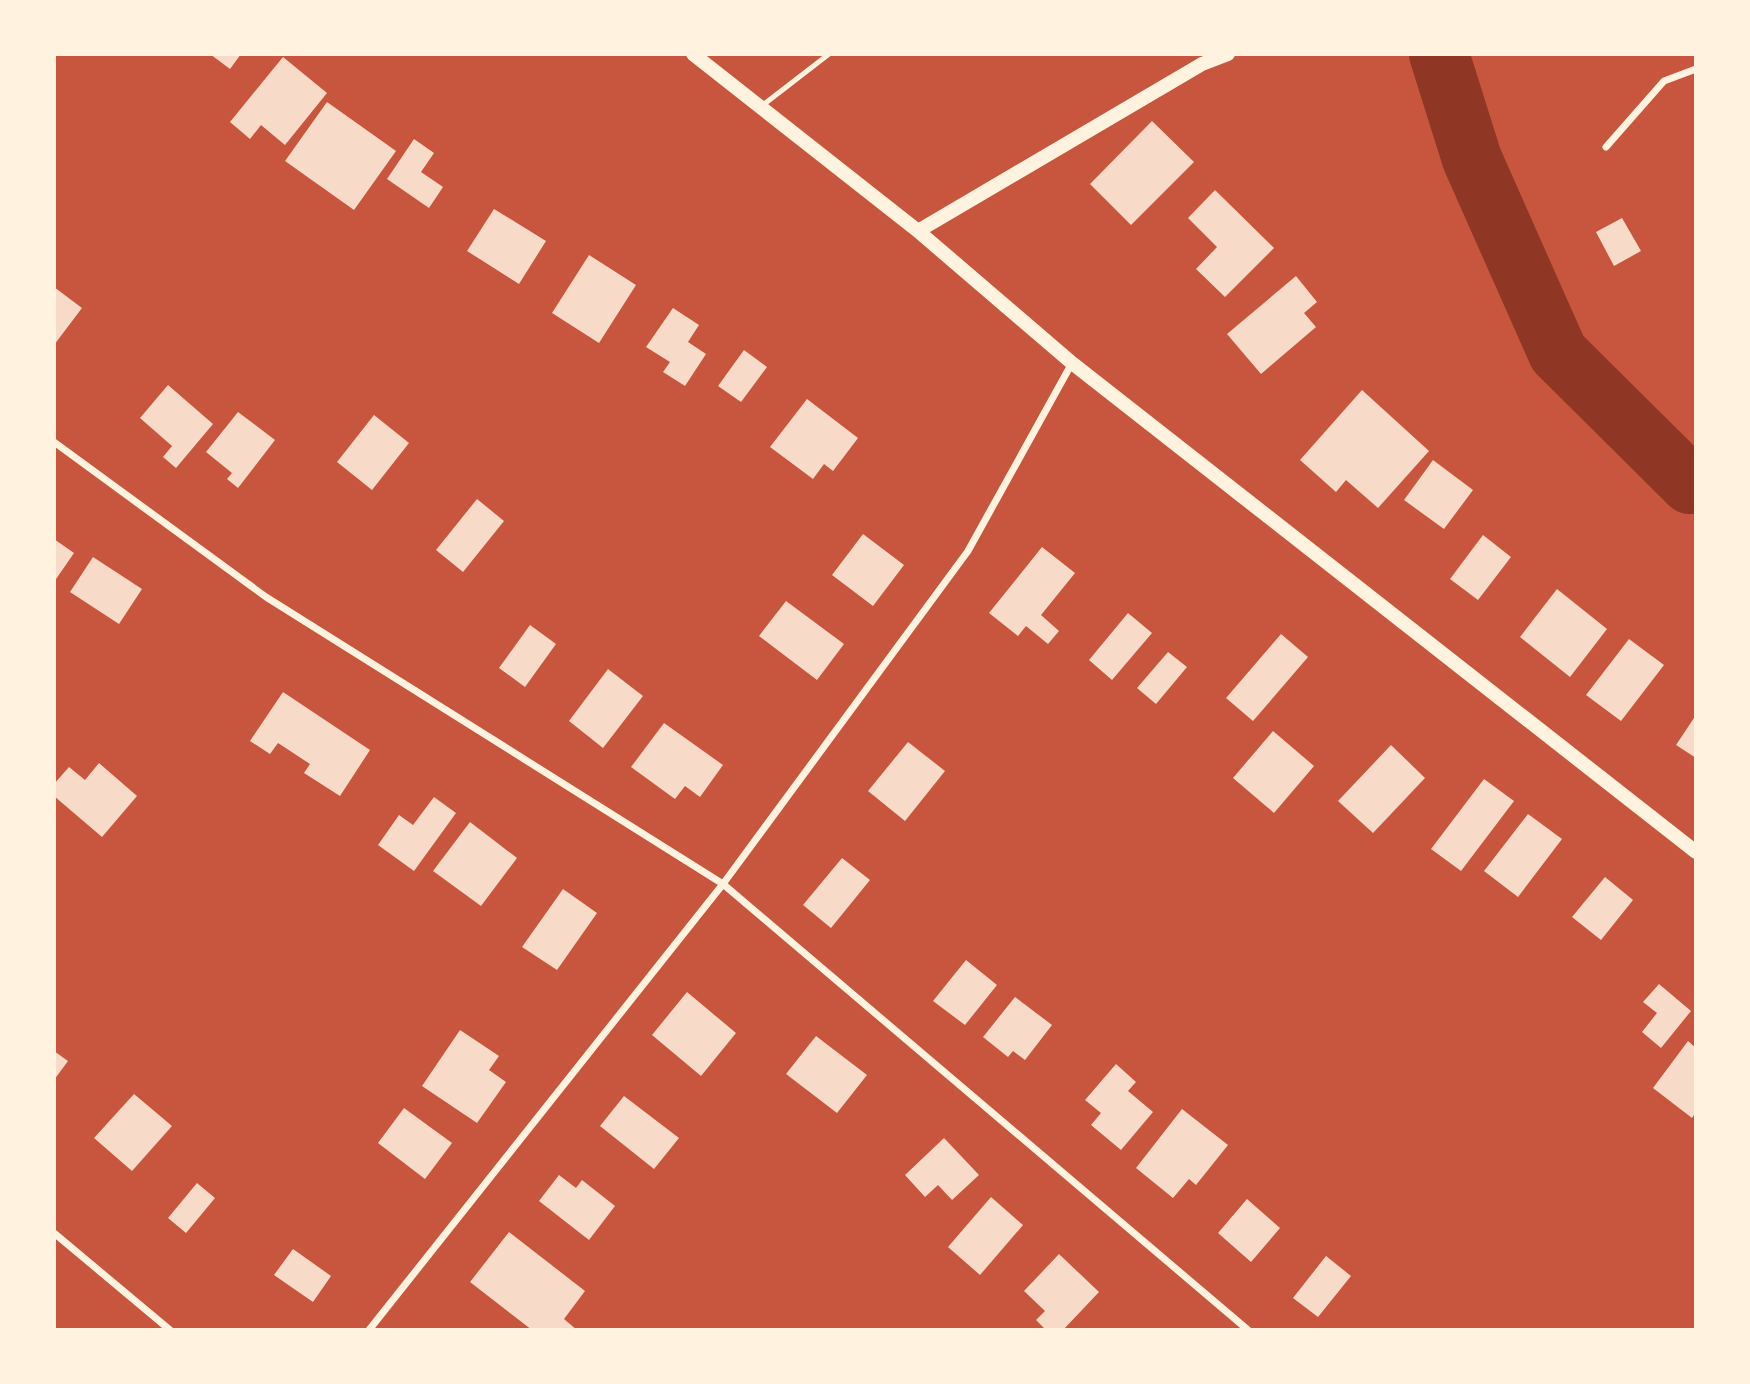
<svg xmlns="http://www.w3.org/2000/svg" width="1750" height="1384" font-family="Literata,serif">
<rect width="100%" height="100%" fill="#c8553d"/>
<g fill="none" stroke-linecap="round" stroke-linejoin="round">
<!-- river -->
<path stroke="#8f3625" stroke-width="60" d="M1439,54l33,105 86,194 132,131h6"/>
</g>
<!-- building -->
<path fill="#f7dbc8" d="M210,54h31l-11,15z
M283,57l44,36 -42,52 -24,-20 -11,14 -20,-17z
M327,102l69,49 -42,59 -69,-49z
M1152,121l42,41 -63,63 -41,-41z
M414,139l20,14 -13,19 22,15 -14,21 -42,-29z
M1215,190l59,58 -49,49 -29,-28 21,-22 -29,-29z
M494,209l52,32 -27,43 -52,-33z
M1622,218l19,33 -27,15 -18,-34z
M589,255l47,30 -37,58 -47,-30z
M1296,276l21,26 -13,11 12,14 -55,47 -34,-40z
M54,287l28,21 -28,37z
M673,308l26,17 -11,17 18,12 -21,32 -22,-14 7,-10 -24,-15z
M744,350l23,17 -26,35 -23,-16z
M168,385l45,39 -37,44 -13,-11 9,-11 -32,-28z
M1362,390l67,61 -51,57 -32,-28 -10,12 -36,-32z
M807,399l51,39 -25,33 -9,-7 -11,15 -43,-32z
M238,412l37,28 -37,48 -11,-9 5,-6 -26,-21z
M374,415l35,28 -37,47 -35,-28z
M1433,460l40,30 -29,39 -40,-29z
M477,499l27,22 -41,51 -27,-22z
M863,534l41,31 -31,41 -41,-31z
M1483,535l28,22 -33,43 -28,-21z
M54,539l20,14 -20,29z
M1042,547l33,26 -34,42 18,16 -11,13 -22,-18 -8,10 -29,-23z
M93,557l49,32 -23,35 -49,-32z
M1557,589l50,40 -37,48 -50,-40z
M786,601l58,43 -27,36 -58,-44z
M1128,613l24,20 -40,47 -23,-20z
M530,625l26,19 -31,43 -26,-19z
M1281,634l27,23 -55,64 -27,-23z
M1629,639l35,26 -43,56 -35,-26z
M1168,652l19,15 -31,37 -19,-16z
M608,669l35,27 -40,52 -34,-27z
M283,692l87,58 -30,46 -36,-23 6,-9 -32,-21 -8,11 -20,-13z
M1696,715v43l-20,-13z
M664,723l59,42 -23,32 -15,-11 -10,13 -44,-32z
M1273,731l41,35 -40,47 -41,-35z
M908,742l37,29 -40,50 -37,-30z
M1391,745l34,33 -52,55 -35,-32z
M99,763l38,33 -35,41 -48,-41v-12l15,-17 16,13z
M1484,779l30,22 -53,70 -30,-22z
M434,797l22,16 -42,58 -36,-26 21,-30 14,10z
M1528,814l34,25 -44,58 -34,-26z
M470,822l47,36 -36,48 -48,-35z
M842,858l28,22 -39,48 -28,-23z
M1605,877l28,23 -32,40 -29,-23z
M563,889l34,24 -40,57 -35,-23z
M966,960l31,25 -32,40 -32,-24z
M1659,984l32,27 -30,37 -19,-16 15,-19 -14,-11z
M687,992l49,41 -35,43 -49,-41z
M1015,997l37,28 -27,35 -12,-9 -5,6 -25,-20z
M460,1030l39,26 -10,14 17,12 -29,41 -55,-37z
M816,1036l51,39 -30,38 -51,-39z
M1688,1041l8,7v64l-4,6 -39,-30z
M54,1051l14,10 -14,19z
M1116,1064l20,18 -8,9 25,21 -32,38 -30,-25 10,-12 -16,-13z
M134,1094l38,32 -40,45 -38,-33z
M624,1096l55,42 -25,31 -54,-43z
M404,1108l48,35 -27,36 -47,-36z
M1182,1109l46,36 -32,40 -7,-6 -16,19 -37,-30z
M944,1138l35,37 -27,25 -14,-15 -13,12 -20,-22z
M559,1175l17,13 6,-8 33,26 -26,34 -50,-39z
M197,1183l18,15 -29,35 -18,-15z
M991,1197l32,28 -43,50 -32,-28z
M1247,1199l33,29 -29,34 -33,-29z
M509,1232l76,59 -21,28 13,11h-45l-62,-48z
M293,1249l38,27 -18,26 -39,-27z
M1059,1254l40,38 -36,38h-17l-10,-10 9,-9 -21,-20z
M1326,1256l25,20 -33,41 -25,-19z"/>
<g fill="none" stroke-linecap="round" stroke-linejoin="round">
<!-- service -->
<path stroke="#fff3e0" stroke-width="5" d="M763,105l66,-51"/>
<!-- minor -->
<path stroke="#fff3e0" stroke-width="7" d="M1606,147l58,-66 32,-12
M54,442l212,155 457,287 525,446
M54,1233l116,97
M369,1330l354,-446 245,-333 104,-188"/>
<!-- secondary -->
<path stroke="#fff3e0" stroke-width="14" d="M693,54l225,177 154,132 624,489
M918,231l284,-167 26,-10"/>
</g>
<!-- border -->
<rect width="1750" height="1384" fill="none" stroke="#fff3e0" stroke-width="112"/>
</svg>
